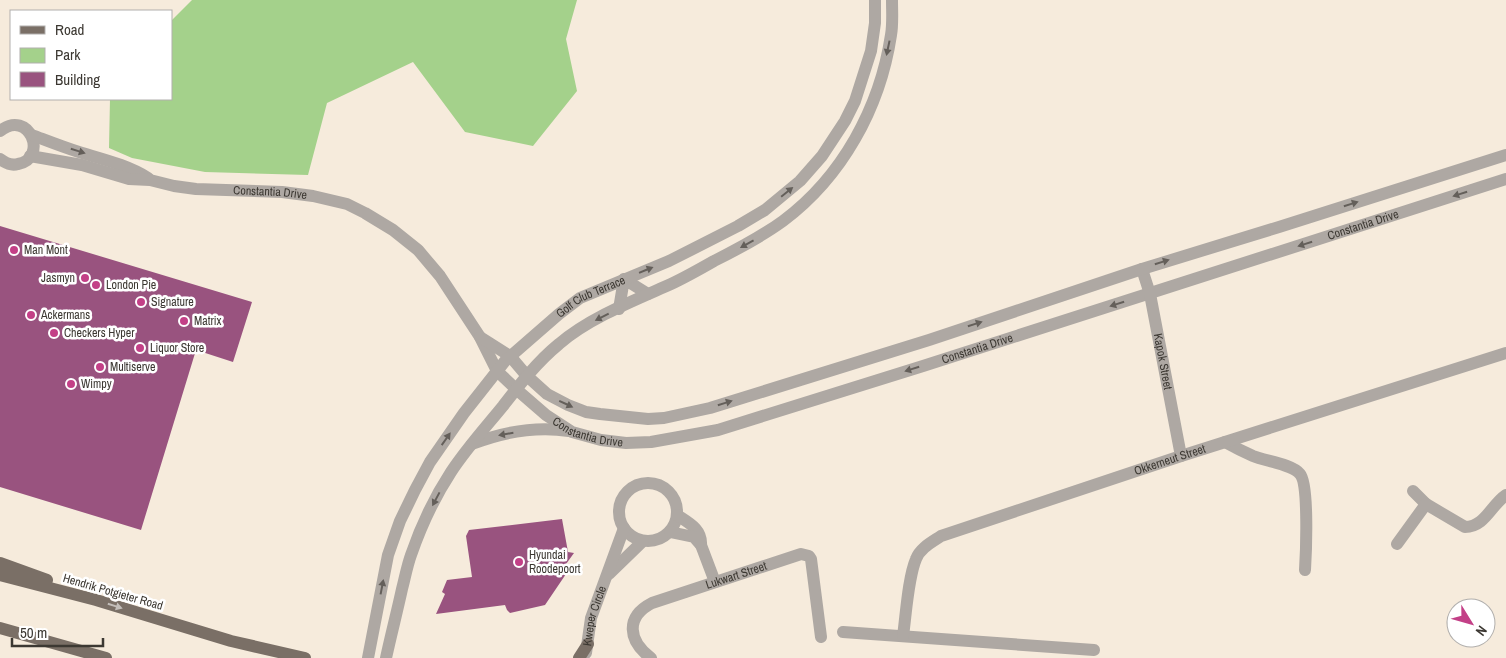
<svg xmlns="http://www.w3.org/2000/svg" width="1506" height="658" font-family="'Archivo Narrow',sans-serif">
<rect width="100%" height="100%" fill="#f6ebdc"/>
<!-- green -->
<path fill="#a4d18b" d="M192,0h385l-11,39 11,52 -44,55 -68,-14 -52,-70 -86,41 -19,72 -103,-3 -73,-14 -23,-10 1,-49h61v-78z"/>
<!-- building -->
<path fill="#99537f" d="M0,226l252,76 -19,60 -37,-12 -55,180 -141,-43z
M562,519l6,33 6,1 -13,18 5,3 -21,31 -35,8 -3,-3 -2,-5 -69,9 9,-20 -3,-2 5,-12 25,-3 -6,-41 3,-6z"/>
<g fill="none" stroke-linecap="round" stroke-linejoin="round">
<!-- minor -->
<g stroke="#aea8a3" stroke-width="12">
<path d="M0,131c29,-23 49,27 18,33 -7,2 -13,-1 -18,-5"/>
<path d="M32,135c16,6 31,12 47,17 23,7 49,13 69,26"/>
<path id="s1" d="M30,156l52,9 47,14 21,1 24,6 22,3 86,3 31,4 34,8 18,9 28,17 25,20 22,26 40,61 17,34 19,18 30,26 26,17 29,8 25,3 25,-1 67,-12 205,-64 583,-187"/>
<path id="s2" d="M1142,269l8,25 31,162"/>
<path d="M619,309l5,-30 24,15"/>
<path d="M480,337l30,19 17,20 20,18 21,11 18,7 14,2 48,5 16,-1 46,-10 219,-68 213,-71 137,-42 227,-72"/>
<path d="M1225,442c9,5 19,10 28,14 12,5 39,8 47,18 9,10 6,80 5,96"/>
<path d="M472,444c31,-12 64,-18 97,-13"/>
<circle cx="648" cy="512" r="29"/>
<path d="M1413,491l13,13"/>
<path d="M677,515c12,8 25,14 24,30l14,37"/>
<path d="M670,532l24,5 7,8"/>
<path d="M1397,544l29,-40 39,23c20,0 26,-22 41,-32"/>
<path d="M609,574l34,-33"/>
<path d="M843,632l251,18"/>
<path id="s3" d="M903,636c3,-21 5,-58 13,-77 4,-11 16,-17 25,-23l240,-80 325,-103"/>
<path id="s4" d="M586,653l5,-35 33,-90"/>
<path id="s5" d="M368,658l20,-103 12,-34 15,-31 15,-28 34,-49 41,-52 54,-47 21,-16 89,-37 69,-35 27,-16 35,-29 22,-25 23,-35 10,-20 16,-50 4,-28v-23"/>
<path d="M386,658c5,-23 11,-46 16,-69 3,-11 5,-23 9,-34 10,-29 23,-57 40,-83 15,-23 34,-44 52,-66 17,-22 34,-44 56,-62 30,-26 76,-44 112,-60 15,-7 29,-15 43,-23 24,-12 47,-24 69,-40 59,-44 97,-113 108,-186 2,-11 1,-23 1,-35"/>
<path id="s6" d="M651,658c-23,-17 -26,-41 1,-55l149,-49 8,2 2,3 10,78"/>
</g>
<!-- major -->
<path stroke="#7a6f66" stroke-width="12" d="M0,563l47,17
M0,575l96,25 135,41 74,17
M0,628l106,30
M579,658l9,-14"/>
</g>
<!-- one-way arrows -->
<defs><path id="oneway-solid" d="M-6-.8H1V-3.2L6.5 0L1 3.2V.8H-6Z" transform="scale(1.25)"/></defs>
<g fill="#645f5a">
<use href="#oneway-solid" transform="translate(888 48) rotate(102)"/>
<use href="#oneway-solid" transform="translate(78 151) rotate(17)"/>
<use href="#oneway-solid" transform="translate(787 192) rotate(-39)"/>
<use href="#oneway-solid" transform="translate(1460 194) rotate(162)"/>
<use href="#oneway-solid" transform="translate(1351 204) rotate(-18)"/>
<use href="#oneway-solid" transform="translate(747 244) rotate(151)"/>
<use href="#oneway-solid" transform="translate(1305 244) rotate(162)"/>
<use href="#oneway-solid" transform="translate(1162 262) rotate(-17)"/>
<use href="#oneway-solid" transform="translate(646 270) rotate(-22)"/>
<use href="#oneway-solid" transform="translate(1117 304) rotate(162)"/>
<use href="#oneway-solid" transform="translate(602 317) rotate(153)"/>
<use href="#oneway-solid" transform="translate(975 324) rotate(-18)"/>
<use href="#oneway-solid" transform="translate(912 369) rotate(163)"/>
<use href="#oneway-solid" transform="translate(725 403) rotate(-17)"/>
<use href="#oneway-solid" transform="translate(566 404) rotate(25)"/>
<use href="#oneway-solid" transform="translate(506 434) rotate(170)"/>
<use href="#oneway-solid" transform="translate(446 439) rotate(-55)"/>
<use href="#oneway-solid" transform="translate(436 499) rotate(118)"/>
<use href="#oneway-solid" transform="translate(382 587) rotate(-79)"/>
</g>
<use fill="#c3beba" href="#oneway-solid" transform="translate(115 606) rotate(17)"/>
<!-- markers -->
<g fill="#c34087" stroke="#fff" stroke-width="2">
<circle cx="14" cy="250" r="5"/>
<circle cx="85" cy="278" r="5"/>
<circle cx="96" cy="285" r="5"/>
<circle cx="141" cy="302" r="5"/>
<circle cx="31" cy="315" r="5"/>
<circle cx="184" cy="321" r="5"/>
<circle cx="54" cy="333" r="5"/>
<circle cx="140" cy="348" r="5"/>
<circle cx="100" cy="367" r="5"/>
<circle cx="71" cy="384" r="5"/>
<circle cx="519" cy="562" r="5"/>
</g>
<g text-anchor="middle" dominant-baseline="central" stroke-width="5" stroke-linejoin="round" paint-order="stroke">
<!-- street labels -->
<g font-size="12" fill="#3c3832" stroke="#fff">
<text stroke="none"><textPath href="#s1" startOffset="244">Constantia Drive</textPath></text>
<text stroke="none"><textPath href="#s1" startOffset="1474">Constantia Drive</textPath></text>
<text stroke="none"><textPath href="#s5" startOffset="441">Golf Club Terrace</textPath></text>
<text stroke="none"><textPath href="#s1" startOffset="1069">Constantia Drive</textPath></text>
<text stroke="none"><textPath href="#s2" startOffset="95">Kapok Street</textPath></text>
<text stroke="none"><textPath href="#s1" startOffset="664">Constantia Drive</textPath></text>
<text stroke="none"><textPath href="#s3" startOffset="354">Okkerneut Street</textPath></text>
<text stroke="none"><textPath href="#s6" startOffset="158">Lukwart Street</textPath></text>
<text transform="translate(113 592) rotate(16)">Hendrik Potgieter Road</text>
<text stroke="none"><textPath href="#s4" startOffset="38">Kweper Circle</textPath></text>
</g>
<!-- poi labels -->
<g font-size="12" fill="#3c3832" stroke="#fff" text-anchor="start">
<text x="24" y="250">Man Mont</text>
<text x="75" y="278" text-anchor="end">Jasmyn</text>
<text x="106" y="285">London Pie</text>
<text x="151" y="302">Signature</text>
<text x="41" y="315">Ackermans</text>
<text x="194" y="321">Matrix</text>
<text x="64" y="333">Checkers Hyper</text>
<text x="150" y="348">Liquor Store</text>
<text x="110" y="367">Multiserve</text>
<text x="81" y="384">Wimpy</text>
<text x="529" y="555">Hyundai<tspan x="529" dy="14">Roodepoort</tspan></text>
</g>
</g>
<!-- legend -->
<rect x="10" y="10" width="162" height="90" fill="#ffffff" stroke="#b1afad"/>
<rect x="20" y="26" width="25" height="8" fill="#7a6f66" stroke="#b1afad"/>
<text x="55" y="35" font-size="15" fill="#3c3832">Road</text>
<rect x="20" y="48" width="25" height="15" fill="#a4d18b" stroke="#b1afad"/>
<text x="55" y="60" font-size="15" fill="#3c3832">Park</text>
<rect x="20" y="72" width="25" height="15" fill="#99537f" stroke="#b1afad"/>
<text x="55" y="85" font-size="15" fill="#3c3832">Building</text>
<!-- north arrow -->
<g transform="translate(1471 623) rotate(127)"><circle r="24" fill="#ffffff" stroke="#b1afad"/>
<path d="M0-4L9 19L0 12L-9 19Z" fill="#c34087"/>
<text y="-8" font-size="14" font-weight="bold" text-anchor="middle" fill="#3c3832">N</text>
</g>
<!-- scale -->
<path d="M12 638v8h91v-8" fill="none" stroke="#3c3832" stroke-width="2.5"/>
<text x="20" y="638" font-size="15" fill="#3c3832" stroke="#ffffff" stroke-width="4" paint-order="stroke">50 m</text>
</svg>
